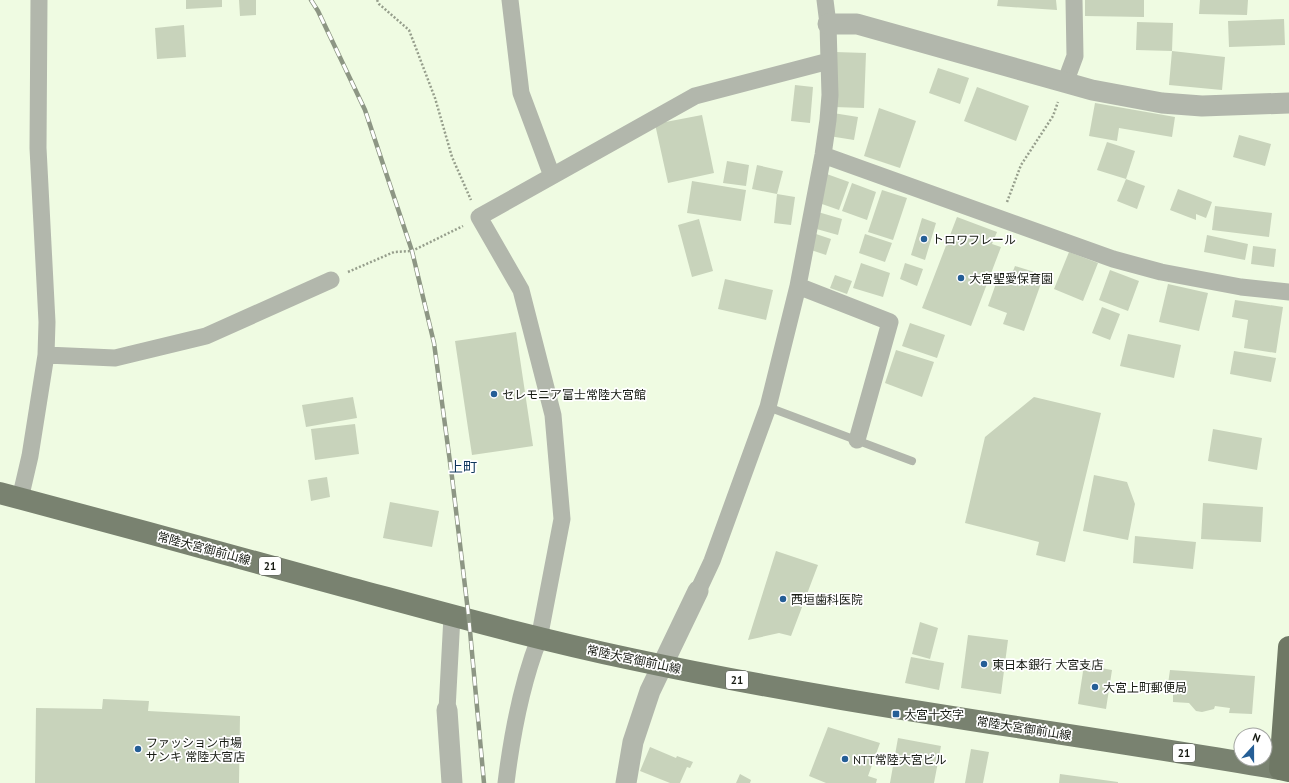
<svg xmlns="http://www.w3.org/2000/svg" width="1289" height="783" font-family="'PT Sans','Noto Sans JP',sans-serif">
<rect width="100%" height="100%" fill="#effbe2"/>
<!-- building -->
<path fill="#c8d3bb" d="M186,0h36v7l-36,2z
M239,0h17v15l-16,1z
M998,0h58l1,10 -60,-4z
M1085,0h59v17l-59,-1z
M1200,0h48l-1,15 -48,-1z
M1284,19l1,26 -56,2 -1,-26z
M1137,22l36,1 -1,28 53,6 -3,33 -53,-5 3,-34 -36,-1z
M184,25l2,32 -29,2 -2,-31z
M835,52l31,1 -2,55 -30,-1z
M938,68l31,10 -9,26 -31,-11z
M795,85l18,2 -3,36 -19,-2z
M977,87l52,19 -13,35 -52,-20z
M1095,103l80,14 -3,20 -53,-9 -2,13 -28,-5z
M879,108l37,13 -16,47 -36,-12z
M833,113l25,4 -4,23 -25,-4z
M702,115l12,58 -46,10 -13,-59z
M1239,135l32,9 -6,22 -32,-9z
M1107,142l28,9 -9,28 -29,-9z
M727,161l22,4 -3,21 -23,-3z
M757,165l26,6 -6,23 18,3 -4,28 -17,-2 3,-29 -25,-5z
M824,173l25,9 -10,28 -17,-6z
M1126,179l19,7 -8,23 -20,-8z
M692,181l54,9 -5,31 -54,-8z
M852,183l24,9 -9,28 -25,-9z
M1178,189l34,13 -6,16 -10,-4v6l-26,-10z
M882,190l25,8 -14,42 -25,-8z
M1215,206l57,7 -3,24 -57,-7z
M818,212l24,7 -4,16 -25,-7z
M957,217l40,15 -5,12 9,3 -30,79 -49,-18z
M922,218l14,5 -11,37 -14,-5z
M699,219l14,52 -21,6 -14,-52z
M813,233l18,6 -5,16 -18,-6z
M865,234l27,9 -7,19 -26,-9z
M1207,235l41,9 -3,16 -41,-8z
M1253,246l23,3 -2,18 -23,-3z
M1069,252l29,11 -15,38 -29,-12z
M861,263l29,10 -7,24 -30,-9z
M905,263l18,6 -6,17 -17,-7z
M1015,266l29,9 -20,56 -21,-7 4,-11 -19,-7 11,-31 11,4z
M1110,270l29,11 -11,30 -29,-11z
M835,275l17,6 -5,13 -17,-6z
M725,279l48,11 -7,30 -48,-11z
M1168,284l40,9 -9,38 -40,-9z
M1235,300l48,7 -7,46 -32,-5 4,-28 -16,-3z
M1102,307l18,7 -10,26 -18,-7z
M910,323l35,12 -8,23 -35,-12z
M516,332l17,114 -61,9 -17,-114z
M1128,334l53,11 -7,33 -54,-12z
M896,350l38,12 -12,35 -37,-14z
M1234,351l42,7 -5,24 -41,-8z
M353,397l4,21 -51,9 -4,-22z
M1034,397l67,16 -36,149 -29,-7 3,-13 -74,-19 20,-86z
M355,424l4,30 -44,6 -4,-31z
M1213,429l49,9 -5,32 -49,-9z
M1094,475l33,7 8,22 -7,36 -45,-9z
M327,477l3,20 -19,4 -3,-21z
M390,502l49,9 -7,36 -49,-9z
M1203,503l60,4 -2,35 -60,-3z
M1135,536l61,6 -3,27 -60,-6z
M776,551l42,14 -27,71 -12,-3 -31,7z
M920,622l18,6 -8,31 -18,-5z
M968,635l40,5 -7,54 -40,-6z
M911,657l33,6 -5,27 -34,-7z
M1084,665l28,5 -6,39 -28,-5z
M1170,670l85,6 -3,38 -23,-1 1,-5 -15,-2 -1,3 -12,3 -6,-1 -7,-8 -16,-1v-10l-6,-1z
M103,699l46,2 -1,10 92,5 -1,67h-204l1,-75 66,1z
M828,727l52,16 -12,33 9,3 -1,4h-50l-17,-7z
M898,738l43,8 -7,37h-44z
M650,747l26,11 1,-2 16,6 -3,6 -3,-1 -7,16h-10l-30,-12z
M971,749l18,3 -6,31h-18z
M740,774l11,6 -1,3h-14z
M1060,774l58,8v1h-59z"/>
<g fill="none" stroke-linecap="round" stroke-linejoin="round">
<!-- path -->
<path stroke="#969e8c" stroke-width="2.5" stroke-dasharray="2 2" stroke-linecap="butt" d="M377,0l2,4 30,26 26,68 17,59 19,43
M1007,202l14,-37 32,-49 5,-14
M348,272l46,-20 18,-1 51,-25"/>
<!-- service -->
<path stroke="#b2b7ac" stroke-width="8" d="M768,407l144,54"/>
<!-- minor -->
<path stroke="#b2b7ac" stroke-width="17" d="M510,0l11,93 31,83
M1065,83l10,-27 -1,-56
M823,155l290,104 48,13 80,15 48,5
M798,286l92,36 -33,118
M46,355l69,3 91,-22 125,-56
M20,499l10,-43 16,-101 1,-33 -9,-174 1,-148
M698,591l14,-30 56,-154 30,-121 25,-131 5,-35 2,-25 -1,-34 -1,-37 -3,-24
M447,710l5,-94
M506,783c6,-49 15,-98 33,-144l23,-120 -9,-104 -32,-125 -42,-73 216,-121 134,-35"/>
<!-- tertiary -->
<path stroke="#b2b7ac" stroke-width="21" d="M828,24h29l235,66 70,13 40,3 87,-3
M447,710l5,73
M626,783l7,-41 17,-51 48,-100"/>
<!-- primary -->
<path stroke="#798270" stroke-width="22" d="M0,493c117,31 233,63 350,95 93,25 186,51 281,71 214,46 433,73 649,110"/>
<!-- trunk -->
<path stroke="#6f7865" stroke-width="22" d="M1289,647l-9,122 9,2"/>
<!-- rail casing -->
<g stroke="#8d9684" stroke-width="4.5">
<path id="rail" d="M311,0l7,11 47,99 47,141 22,92 18,134 17,143 15,163"/>
</g>
<!-- rail -->
<use href="#rail" stroke="#fff" stroke-width="3" stroke-dasharray="9" stroke-linecap="butt"/>
</g>
<!-- markers -->
<g fill="#255e96" stroke="#fff" stroke-width="1.5">
<circle cx="924" cy="239" r="4"/>
<circle cx="961" cy="278" r="4"/>
<circle cx="494" cy="394" r="4"/>
<circle cx="783" cy="599" r="4"/>
<circle cx="984" cy="664" r="4"/>
<circle cx="1095" cy="687" r="4"/>
<rect x="892" y="710" width="8" height="8" rx="2"/>
<circle cx="138" cy="749" r="4"/>
<circle cx="845" cy="759" r="4"/>
</g>
<g text-anchor="middle" dominant-baseline="central" stroke-width="3.5" stroke-linejoin="round" paint-order="stroke">
<!-- shield labels -->
<g fill="#fff" stroke="#5d5f5a" stroke-width="1">
<rect x="259" y="557" width="22" height="18" rx="3"/>
<rect x="726" y="671" width="22" height="18" rx="3"/>
<rect x="1173" y="744" width="22" height="18" rx="3"/>
</g>
<g font-size="11" font-weight="bold" fill="#171b13">
<text x="270" y="566">21</text>
<text x="737" y="680">21</text>
<text x="1184" y="753">21</text>
</g>
<!-- poi labels -->
<g font-size="12" fill="#171b13" stroke="#fff" text-anchor="start">
<text x="932" y="239">トロワフレール</text>
<text x="969" y="278">大宮聖愛保育園</text>
<text x="502" y="394">セレモニア富士常陸大宮館</text>
<text x="791" y="599">西垣歯科医院</text>
<text x="992" y="664">東日本銀行 大宮支店</text>
<text x="1103" y="687">大宮上町郵便局</text>
<text x="904" y="714">大宮十文字</text>
<text x="146" y="742">ファッション市場<tspan x="146" dy="14">サンキ 常陸大宮店</tspan></text>
<text x="853" y="759">NTT常陸大宮ビル</text>
</g>
<!-- street labels -->
<g font-size="12" fill="#171b13" stroke="#fff">
<text transform="translate(204 548) rotate(15)">常陸大宮御前山線</text>
<text transform="translate(634 659) rotate(12)">常陸大宮御前山線</text>
<text transform="translate(1024 728) rotate(9)">常陸大宮御前山線</text>
</g>
<!-- quarter labels -->
<g font-size="14" fill="#0d355b" stroke="#fff">
<text x="463" y="467">上町</text>
</g>
</g>
<!-- north arrow -->
<g transform="translate(1253 747) rotate(21)"><circle r="19" fill="#ffffff" stroke="#a2a4a1"/>
<path d="M0-3L7 15L0 10L-7 15Z" fill="#255e96"/>
<text y="-6" font-size="11" font-weight="bold" text-anchor="middle" fill="#171b13">N</text>
</g>
</svg>
